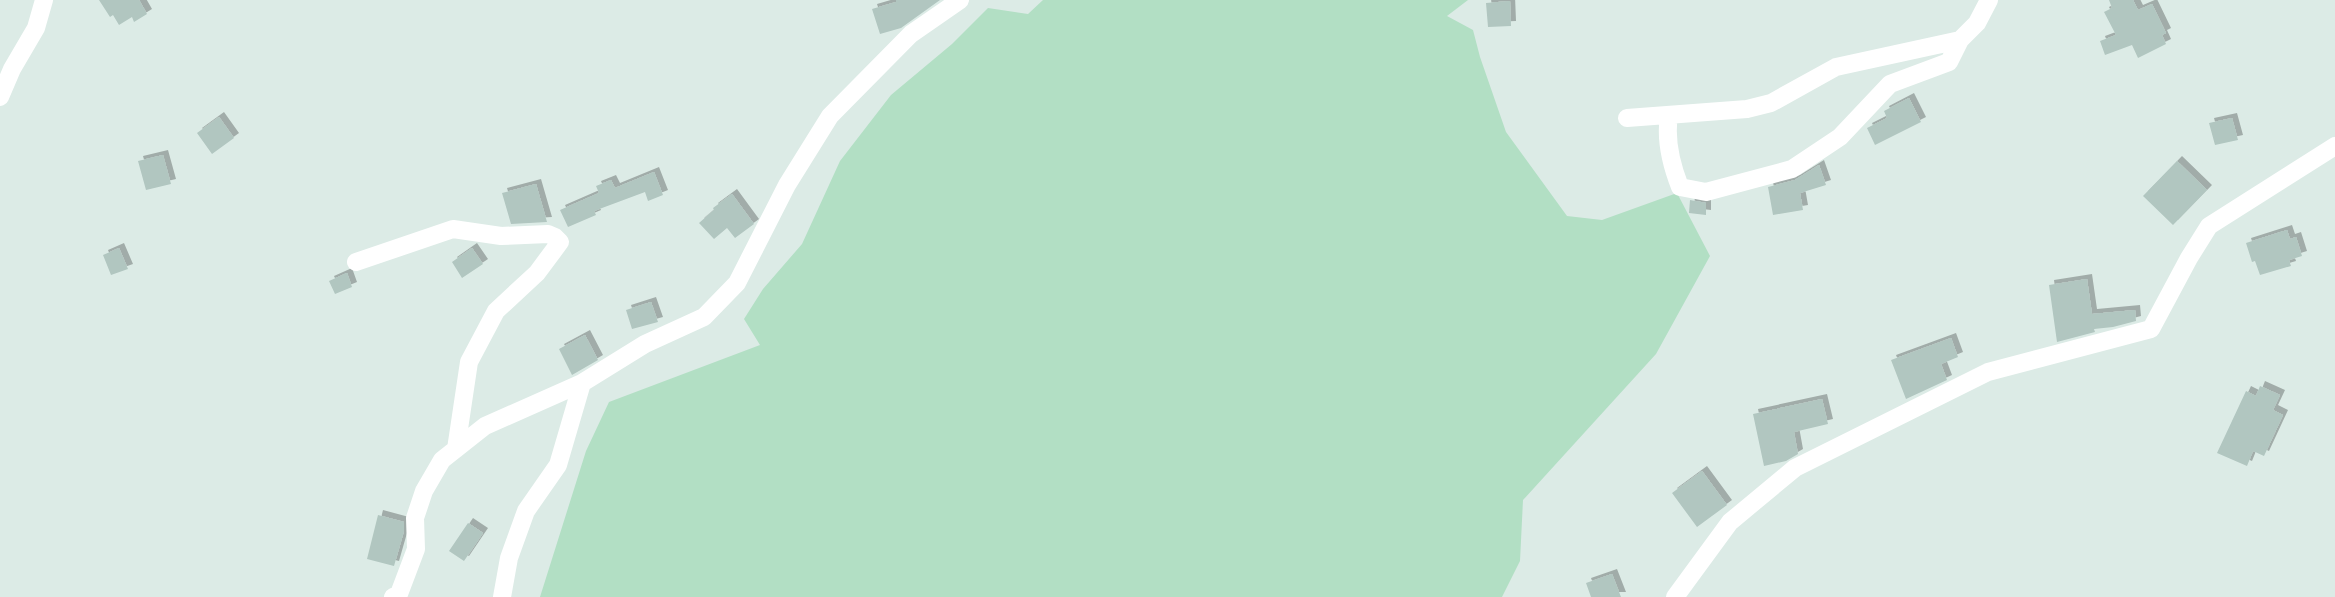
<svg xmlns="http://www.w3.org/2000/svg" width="2335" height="597" font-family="Raleway,sans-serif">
<defs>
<filter id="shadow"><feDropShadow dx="5" dy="-5" stdDeviation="0" flood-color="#0004"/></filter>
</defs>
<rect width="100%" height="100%" fill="#dcebe6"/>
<!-- green -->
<path fill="#b2dfc4" d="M1043,0h425l-21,16 26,14 7,27 26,75 61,84 35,4 75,-27 33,63 -54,98 -133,146 -3,61 -18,36h-962l46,-146 23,-49 151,-57 -16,-26 19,-30 39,-45 38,-83 51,-66 61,-51 36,-36 40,6z"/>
<!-- building -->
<path fill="#b1c6c0" filter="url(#shadow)" d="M99,0h40l8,14 -13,8 -2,-5 -13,8 -6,-10 -3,2z
M896,0h44l-39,28 -21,6 -8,-25 24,-7z
M2109,0h24l5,10 14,-6 14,29 -4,2 4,9 -28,14 -6,-13 -27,10 -5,-14 16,-6 -12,-23 8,-4z
M1510,1l1,25 -23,1 -2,-24z
M1909,98l12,24 -46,23 -8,-17 20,-10 -3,-7z
M219,117l15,21 -22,16 -15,-21z
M2232,118l6,22 -23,5 -6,-22z
M163,155l8,29 -25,6 -8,-29z
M2177,161l30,29 -34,35 -30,-29z
M1819,165l7,20 -26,8 3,17 -30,5 -5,-28 27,-7z
M654,172l9,23 -15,6 -3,-9 -51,19 2,4 -28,12 -8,-17 39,-17 -3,-7 15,-6 4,8z
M536,184l11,38 -36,2 -9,-31z
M732,194l22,30 -19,14 -8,-10 -13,11 -15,-16 15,-13 -1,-2z
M1690,200l16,3v12l-17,-2z
M2287,230l3,9 6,-2 6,19 -13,4 2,6 -31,9 -5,-14 -3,1 -6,-19z
M119,248l9,21 -17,6 -8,-20z
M472,248l11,16 -21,14 -10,-16z
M347,273l5,14 -17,7 -6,-13z
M2087,279l5,35 43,-4 1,11 -23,6 -19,2 1,3 -38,10 -8,-57z
M651,302l7,20 -26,7 -6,-19z
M585,335l13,25 -26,15 -13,-26z
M1951,338l7,19 -17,7 6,16 -41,19 -15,-39z
M2260,386l20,9 -7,15 10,5 -19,41 -11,-5 -6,15 -30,-13 29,-62 10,5z
M1822,399l6,25 -34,8 4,22 -12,7 -22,5 -11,-52z
M1702,471l25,34 -30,22 -25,-34z
M378,515l26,7v9l-10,35 -27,-7z
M468,523l15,10 -19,28 -15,-10z
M1612,574l9,23h-30l-5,-14z"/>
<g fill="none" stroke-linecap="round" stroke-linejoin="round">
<!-- minor -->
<path stroke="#fff" stroke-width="18" d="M0,97l12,-28 24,-41 8,-28
M1669,116c-4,24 2,48 11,71l26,5 86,-23 48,-32 50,-53 59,-22 11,-22
M1627,118l120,-9 24,-6 65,-36 124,-27 17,-17 12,-23
M356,262l97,-33 48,7 47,-2 7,3 5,5 -23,31 -41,38 -27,51 -13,87
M393,597l6,-3 17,-45 -1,-31 9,-27 18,-31 43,-34 97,-43
M502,597l7,-39 17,-47 32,-46 24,-82 63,-39 59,-27 33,-34 50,-98 43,-69 81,-82 49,-34
M1675,597l55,-75 65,-54 193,-96 163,-43 38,-71 20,-32 126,-80"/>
</g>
</svg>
